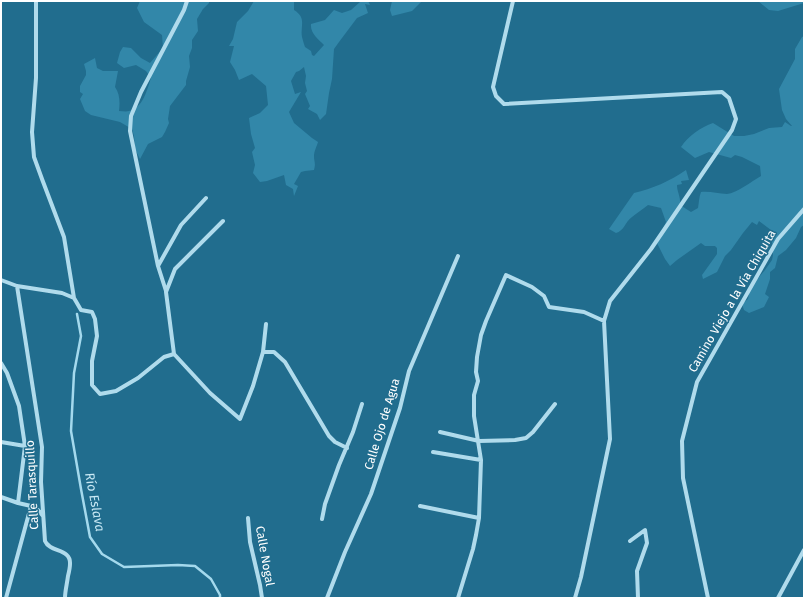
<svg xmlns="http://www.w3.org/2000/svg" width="805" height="599" font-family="'Fira Sans',sans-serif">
<rect width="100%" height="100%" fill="#216d8e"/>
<!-- green -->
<path fill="#3287a9" d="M140,1h69v2l-6,6 -6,10 1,12 -6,9v8l-3,8 1,11 -4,14v4l-16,21 -2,13 1,4 -4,9 -3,5 -14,7 -8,15 -5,-10 -1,-13 -2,-7 -12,-7 -29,-7 -6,-4 -5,-12 3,-5 -3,-2v-6l6,-11v-4l-2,-7 11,-6 2,10 6,3h15l-3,16c5,7 5,16 4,24 3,0 7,1 10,0 14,-3 18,-21 22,-33l-5,-7 -10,-6 -12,3 -7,-5 3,-11 3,-5 8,1 10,10 9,5 13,-15 -1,-13 -18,-13 -7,-14z
M254,1h40v9c13,8 6,16 8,27 1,4 2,7 3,10l6,4 1,4 2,1 10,-11c-6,-6 -14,-12 -13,-21l14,-4 9,-10 8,3 9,-3 9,-8 8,-1 2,4 -5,-1 3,9 -11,5 -18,24 -5,7 -2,30 -3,14 -3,21 -6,6 -3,-6 -9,-5 2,-3 -5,-12 2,-3 -2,-8 1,-7 -2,-9 -5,4 -3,1 -5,9 4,13 6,-2 -12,20 5,11 18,15 6,4c-1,4 -4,9 -4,14 0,6 2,7 0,14l-9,1 -4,1 -7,12 4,2 -4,10 -1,-7 -7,-4 -2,-10 -17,6 -7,1 -7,-9 2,-8 -3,-13 3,-4 -4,-14 -2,-16 11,-5 8,-8 -2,-19 -14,-12 -13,6 -4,-10 -5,-8 4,-16h-5l4,-7 4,-17 11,-11z
M392,1h30l-10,10 -20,5 -2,-6z
M758,1h46v2l-26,8 -9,-1z
M804,36v189l-3,2 -5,11 -10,12 -8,6 -3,12 -5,4v7l-5,15 4,3 -5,10 -15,6 -5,-3 -2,-6 6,-5 2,-10 3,-5 12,-14 7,-10 1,-5 -2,-25 -12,-9 -2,4 -5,-3 -9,11 -12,17 -6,6 -8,16 -14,7 -1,-4 15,-21v-6l-2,-2h-10l-4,-3 -24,17 -7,6 -5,-7 -8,-16 9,-21 -5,-14 -13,-3c-5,4 -11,8 -16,12 -7,5 -8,14 -16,16l-7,-4 25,-36c18,-4 36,-12 52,-23l3,10 -8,1 1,3 -5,1c0,7 4,12 3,20l11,7 7,-4c1,-6 1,-11 3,-16 9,-1 17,2 26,2 10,-1 25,-13 34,-18l-1,-10 -18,-9 -7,-2 -4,3 -22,-6 -14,6 -14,-11c7,-11 20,-20 32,-24l21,13h10l10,-2 15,-6 13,-1 3,-5 6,4h1l-6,-7 -4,-9 -3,-21 16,-30v-10l7,-12z"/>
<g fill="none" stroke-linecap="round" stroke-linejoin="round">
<!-- stream -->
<path stroke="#a4d9ed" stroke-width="2.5" d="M77,314l4,22 -7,37 -3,58 10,58 9,48 12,17 22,13 54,-2 17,1 16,13 9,16v3"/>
<!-- minor -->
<path stroke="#b0dbec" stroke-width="4" d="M36,1v77l-4,54 2,25 8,22 22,58 10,61
M513,1l-20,86 3,9 8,8 218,-12 7,6 7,21 -4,11 -81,119 -41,52 -6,20 6,118 -29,138 -6,21
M158,266l-28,-135 1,-15 10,-24 43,-82 3,-9
M1,280l16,6 45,7 12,5 7,12 11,2 3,7 2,17 -5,25v24l8,9 16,-3 22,-13 26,-21 10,-3 36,39 30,26 13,-33 10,-34 3,-28
M17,286l25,161 -1,35 4,59c5,12 26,7 25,23 0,4 -1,8 -2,12 -1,8 -3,15 -3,22
M166,291l-8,-25 23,-41 25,-27
M263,352h11l11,10 44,74 6,6 12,6
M174,354l-8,-62 9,-23 48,-48
M1,363l6,10 12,33 6,40 -7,57
M440,432l39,9 36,-1 11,-2 7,-6 22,-28
M1,442l24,4
M433,452l48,8
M1,497l17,6 13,3 7,4 5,6
M420,506l59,12
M248,518l2,24 10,43 2,13
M322,519l3,-15 14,-39 14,-33 9,-28
M630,541l15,-11 2,13 -10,28 1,27
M6,598l25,-92
M327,598l18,-46 26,-58 29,-86 9,-37 49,-115
M458,598l15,-49 3,-14 3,-17 2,-58 -7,-44v-21l4,-14 -2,-9 1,-15 4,-22 5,-14 20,-46 26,12 12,9 5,11 35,5 20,9
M708,598l-25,-120 -1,-37 15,-59 81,-143 26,-30
M778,598l26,-48"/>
</g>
<g text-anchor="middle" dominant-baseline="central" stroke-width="3" stroke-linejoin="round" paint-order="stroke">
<!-- street labels -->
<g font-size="12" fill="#fff" stroke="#216d8e">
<text transform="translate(732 301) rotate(-60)">Camino Viejo a la Vía Chiquita</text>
<text transform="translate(382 424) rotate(-73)">Calle Ojo de Agua</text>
<text transform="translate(32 485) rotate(-93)">Calle Tarasquillo</text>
<text transform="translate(265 556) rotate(80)">Calle Nogal</text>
</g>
<!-- water labels -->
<g font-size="13" font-style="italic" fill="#c9e9f5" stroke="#216d8e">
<text transform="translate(95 502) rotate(79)">Río Eslava</text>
</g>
</g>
<!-- border -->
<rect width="805" height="599" fill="none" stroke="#ffffff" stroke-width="4"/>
</svg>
